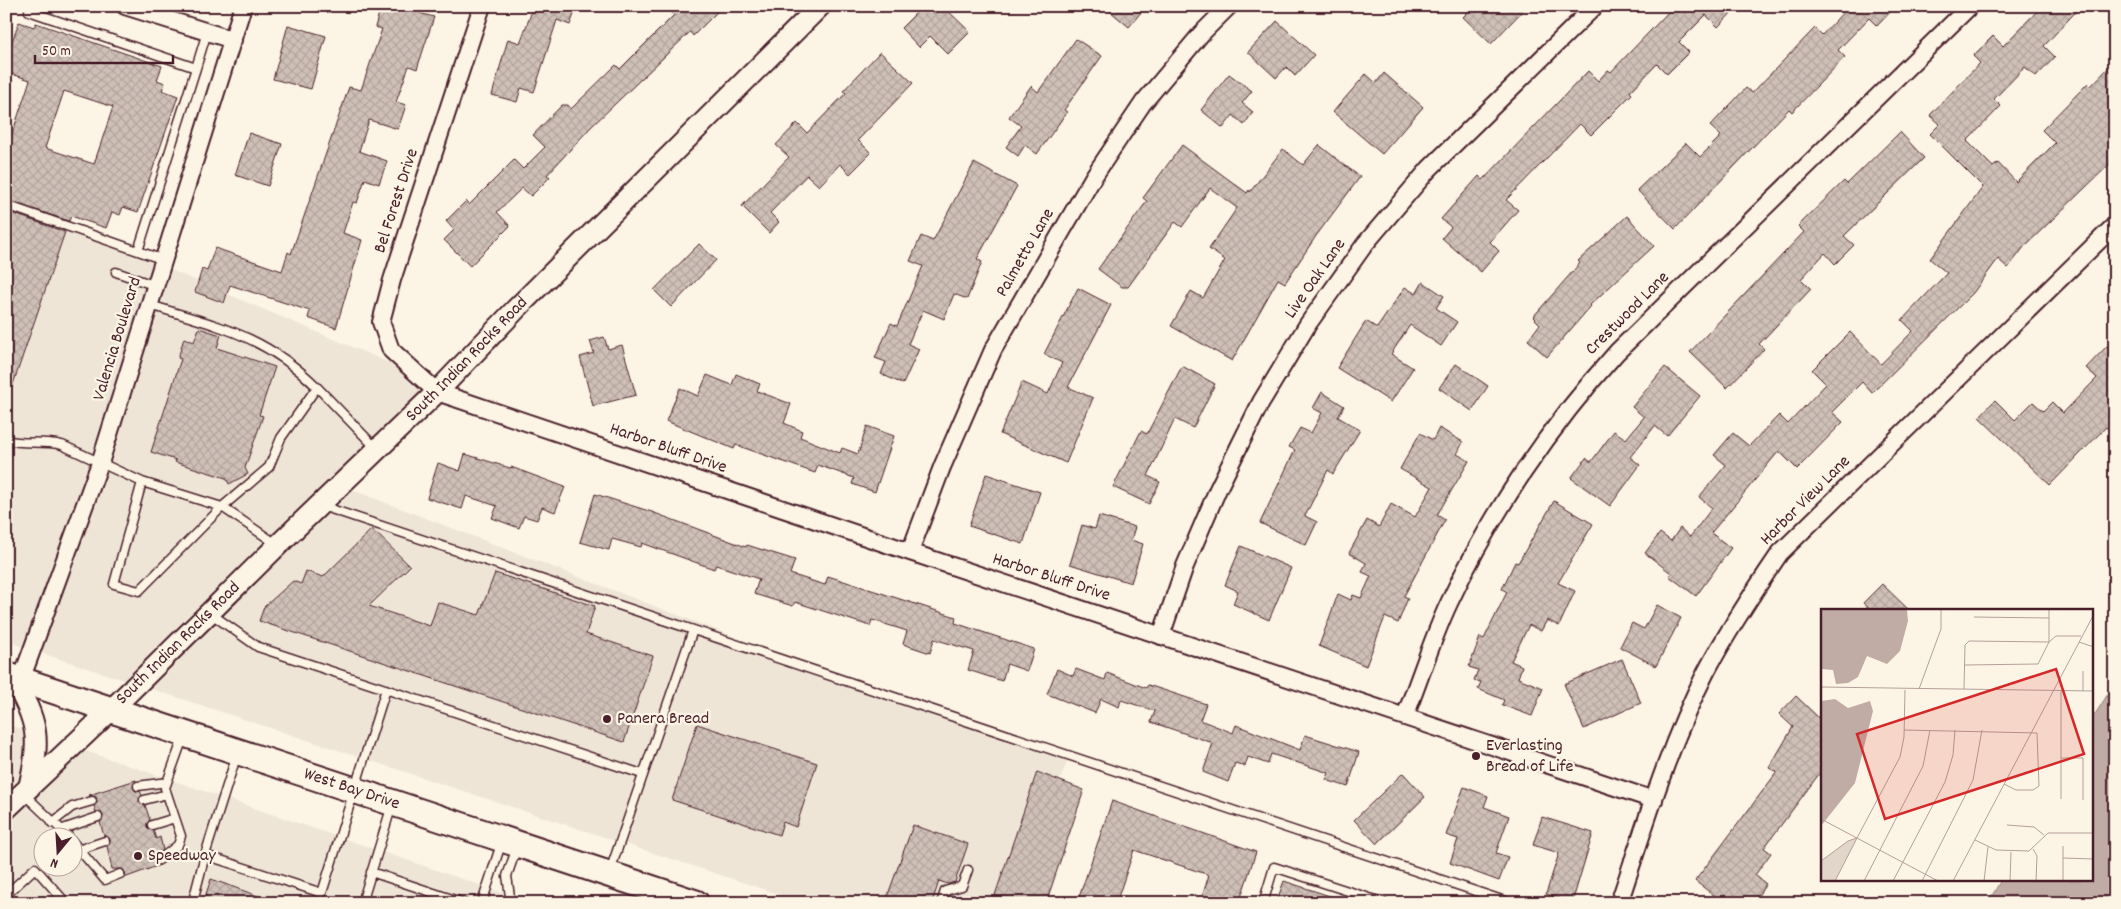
<svg xmlns="http://www.w3.org/2000/svg" width="2121" height="909" font-family="Dekko,sans-serif">
<defs>
<pattern id="building-cross-hatch" width="8" height="8" patternUnits="userSpaceOnUse" patternTransform="scale(1.25)"><rect width="8" height="8" fill="#cfc0b7"/><path d="M0 0l8 8M0 8l8-8" fill="none" stroke="#b3a59e"/></pattern>
</defs>
<rect width="100%" height="100%" fill="#fcf5e5"/>
<filter id="ink" filterUnits="userSpaceOnUse"><feTurbulence type="fractalNoise" baseFrequency=".02" numOctaves="2"/><feDisplacementMap in="SourceGraphic" scale="10" xChannelSelector="R" yChannelSelector="G"/><feConvolveMatrix kernelMatrix="1 2 1 2 8 2 1 2 1" color-interpolation-filters="sRGB"/></filter>
<g filter="url(#ink)">
<!-- built -->
<path fill="#eee5d7" fill-rule="evenodd" d="M6,205l147,58 -62,196 -68,188 -17,-6z
M171,270l219,93 31,29 -294,289 -86,-28 69,-188z
M350,489l575,221 147,40 -62,153h-204l-658,-215z
M6,724l20,7 1,24 -6,26 -15,15z
M83,750l450,153h-527v-81l21,-20 5,-3 4,1 2,-6zM42,836h30v30h-30z"/>
<!-- water -->
<path fill="#c0aca5" stroke="#917474" d="M2115,683v220h-127l13,-23h91v-161z"/>
<!-- building -->
<path fill="url(#building-cross-hatch)" stroke="#4a1f2b" fill-rule="evenodd" d="M381,6h28l-1,4 26,7 -17,52 -8,-3 -13,36 10,3 -8,24 -29,-9 -10,31 28,10 -8,23 -14,-5 -8,24 -4,-1 -10,31 19,7 -26,88 -28,-10 2,-7 -80,-26 -6,18 -29,-11 7,-23 5,2 8,-23 67,23 6,-19 3,2 58,-167 12,3 21,-61 -7,-2z
M524,6h53l-7,19 -13,-5 -23,72 -13,-4 -4,14 -25,-7 16,-56 12,4 12,-32z
M665,6h58l-30,30 -3,-4 -100,96 -43,47 3,2 -19,19 -9,-8 -25,24 13,14 -40,40 -26,-26 10,-10 -8,-9 20,-20 3,4 45,-45 9,9 22,-22 -12,-12 29,-30h6l3,4 45,-44 4,4 54,-54z
M923,6h20l27,26 -22,22 -18,-18 -11,11 -18,-19z
M1104,6h42l-17,21z
M1474,6h53l-36,38 -28,-27z
M1674,6h64l-20,21 -12,-12 -27,27 10,10 -22,22 -10,-10 -27,28 2,2 -41,41 -11,-11 -74,76 12,10 -28,32 9,9 -18,21 -39,-34 9,-11 -10,-8 38,-43 4,4 105,-109 10,10 10,-11 3,2z
M1849,6h47l-19,20 -8,-8 -31,32 7,7 -53,55 -3,-3 -114,120 -38,-39 49,-47 14,14 21,-21 -11,-10 36,-38 6,5 63,-65 7,7z
M2042,6h39l-37,40 11,11 -19,20 -11,-10 -31,32 7,7 -34,35 26,26 5,-4 18,19 39,-39 -13,-13 46,-47 3,3 24,-25v98l-91,88 -16,21 -10,-9 -25,34 -101,100 -10,-11 -30,30 11,10 -46,47 -18,-18 -68,82 20,15 -35,48 -27,-20 2,-3 -26,-20 15,-20 11,8 9,-13 10,9 22,-29 -13,-11 27,-32 -12,-10 19,-22 16,13 30,-31 9,9 38,-40 -14,-14 38,-38 31,32 32,-33 -11,-11 45,-47 -17,-14 53,-72 -53,-53 10,-10 -10,-9 50,-52 -7,-7 20,-20 10,10z
M1277,21l37,34 -19,21 -9,-9 -10,11 -28,-26z
M19,22l15,5 2,-4 126,43 -5,14 8,3 -3,7 16,6 -40,116 -15,-5 -3,8 -8,-3 -6,16 -35,-12 -2,5 -63,-21v-65l5,2 19,-57 -24,-8v-13zM64,91l49,16 -19,57 -49,-16z
M288,25l38,11 -15,53 -38,-10z
M1076,39l26,17 -38,54 3,2 -30,42 -12,-9 -7,11 -12,-9 15,-21 -12,-9 22,-31 7,6z
M880,52l33,31 -55,57 13,13 -21,21 -10,-10 -21,22 -12,-11 -37,38 9,9 -10,11 -27,-27 47,-49 -13,-12 21,-22 10,10 39,-40 -3,-2z
M1384,73l39,34 -41,47 -49,-42 33,-38 10,9z
M1229,74l23,17 -10,12 11,9 -9,13 -11,-10 -10,13 -22,-18z
M1900,132l24,26 -80,78 10,9 -19,19 -10,-11 -24,26 10,10 -52,55 5,5 -37,39 -37,-36 114,-120 -6,-6 46,-45 3,3z
M249,133l33,11 -14,42 -33,-11z
M1182,145l65,48 2,-3 1,2 33,-43 20,16 16,-20 41,32 -44,59 -31,47 -7,-4 -46,82 -61,-35 20,-35 12,7 22,-38 -16,-11 28,-41 -27,-20 -28,39 -7,-5 -47,65h-6l-24,-18 49,-68 -4,-3z
M974,163l43,23 -40,73 5,3 -15,37 -13,-5 -10,25 -21,-9 -15,34 11,5 -16,35 -22,-10 5,-12 -11,-4 16,-35 6,3 26,-60 -13,-5 11,-25 12,5z
M6,211l59,21 -56,164 -3,-1z
M1627,216l27,30 -64,59 1,1 -44,51 -19,-17 12,-16 -7,-7 47,-54 -2,-2z
M699,244l17,16 -45,47 -17,-17z
M1423,282l21,14 -8,12 21,14 -16,24 -31,-21 -19,29 22,14 -22,34 -54,-34 29,-47 11,7 28,-41 11,7z
M1078,288l33,17 -43,82 25,11 -27,65 -66,-29 22,-52 26,12 14,-31 -18,-9z
M199,328l22,7 -4,13 58,19 -16,48 4,1 -18,52 3,6 -19,10 -3,-6 -51,-16 1,-2 -25,-8 30,-93 -3,-1 6,-20 10,4z
M604,337l4,12 14,-4 14,50 -43,11 -13,-49 14,-4 -4,-12z
M2107,346l8,8v82l-9,-9 -56,58 -71,-68 16,-17 20,20 18,-18 10,9 9,-9 11,11 34,-35 -11,-10z
M1456,364l32,22 -16,25 -33,-23z
M1182,366l33,18 -22,44 -18,-9 -27,57 12,6 -11,22 -36,-17 28,-56 6,3z
M1665,367l35,29 -33,40 -12,-10 -25,31 10,8 -30,41 -39,-28 15,-20 5,4 23,-31 12,8 18,-22 -12,-10z
M736,374l24,10 -3,7 34,13 -7,19 18,8 -2,6 40,16 2,-5 16,6 9,-28 27,10 -19,56 -23,-8 2,-6 -36,-13 -3,8 -79,-28 -2,4 -68,-28 14,-33 18,8 9,-21 25,10z
M1322,392l22,14 -6,11 22,13 -27,44 -5,-4 -23,46 12,6 -11,23 -46,-22 35,-73 -6,-3 11,-19 11,5 11,-20 -9,-5z
M1439,428l24,14 -6,12 12,7 -32,54 8,5 -41,76 4,2 -10,25 -13,-6 -19,49 -47,-20 19,-52 13,6 2,-5 8,3 10,-22 -9,-4 4,-9 -17,-10 18,-33 12,7 12,-23 24,13 17,-30 -32,-18 20,-36 13,7z
M465,454l45,14 1,-1 54,20 -10,25 -13,-5 -5,13 -13,-4 -5,12 -27,-10 5,-12 -31,-10 -4,13 -35,-11 11,-35 22,8z
M986,474l54,18 -17,52 -54,-18z
M595,494l57,18 94,35 1,-2 48,15 -5,14 35,11 3,-9 128,41 -1,6 79,26 -7,22 -20,-7 -5,17 -34,-11 6,-19 -40,-12 -4,14 -27,-9 4,-13 -35,-11 -2,6 -75,-24 -2,4 -39,-12 5,-15 -43,-14 -2,4 -72,-26 -1,4 -29,-8 -3,11 -29,-8z
M1554,501l39,23 -35,59 17,8 -16,35 -12,-6 -6,11 -12,-6 -18,36 11,5 -4,12 25,10 -11,28 -30,-11 2,-5 -26,-11 3,-7 -7,-2 4,-10 -9,-3 11,-30 4,2 23,-47 -5,-3 13,-27 3,1z
M1099,516l36,11 -4,13 12,4 -12,39 -61,-19 12,-39 13,4z
M372,529l38,37 -41,40 61,20 8,-24 41,13 16,-42 100,33 -9,28 67,22 -29,86 -365,-121 5,-14 29,-26 8,3 5,-13 17,6z
M1241,546l50,22 -22,52 -36,-16 5,-13 -13,-6z
M1882,584l27,26h-38l-8,-7z
M1657,605l24,13 -25,48 -36,-19 12,-24 12,6z
M1622,659l19,44 -57,26 -20,-45z
M1057,669l16,7 3,-7 29,11 2,-7 39,15 2,-3 58,19 -6,16 33,13 3,-8 64,25 5,-15 54,17 -11,35 -22,-7 3,-7 -58,-19 -3,10 -20,-7 -3,9 -10,-3 -7,19 -25,-10 10,-29 -62,-21 4,-11 -34,-11 -2,7 -18,-8 -6,14 -48,-19z
M1796,696l26,25v49l-58,78 7,5 -16,22 11,9 -13,19h-29l-29,-22 82,-109 -8,-4 24,-41 -14,-13z
M697,724l120,39 -21,64 -13,-5 -4,13 -107,-35z
M1037,772l47,18 -38,113h-38l-14,-5z
M1403,773l22,24 -48,47 -23,-24z
M136,780l-3,7 2,4h5l2,4 -3,7 6,3 5,15 -3,3v4l6,3 3,9 4,-2 3,13 -9,8 1,6 5,1 -36,13 2,-4 -3,-5h-11l-5,-23 3,-6 -2,-3 -4,-1 -4,-14 3,-6 -2,-4h-5l-2,-6 3,-3 -1,-6 -7,-2z
M1464,787l24,9 -4,11 25,9 -13,37 12,4 -9,24 -49,-18 8,-24 -12,-4z
M1112,801l144,51 -17,51h-39l9,-28 -75,-25 -18,53h-39z
M1542,817l51,16 -21,70 -26,-9 13,-41 -26,-8z
M913,825l55,19 -13,38 -7,2 -9,-3 -7,22h-47z
M211,879l61,22v2h-69z
M1284,881l58,19 -1,3h-65z"/>
<g fill="none" stroke-linecap="round" stroke-linejoin="round">
<!-- service casing -->
<g stroke="#4a1f2b" stroke-width="11">
<path id="service" d="M31,6l-2,5 167,57 11,-36
M6,205l158,55
M138,251l58,-183
M116,272l40,14
M150,305c67,21 115,30 167,82
M6,440c18,5 37,0 56,5l80,37
M322,506l1189,397
M278,545l-56,-38 -80,-25 -28,102 25,7 83,-84 47,-40 12,-29 36,-51 59,61
M210,613l48,34 384,127
M237,754l-32,101 117,38 64,-204
M138,786l29,-4
M24,794l44,42
M144,800l23,-6
M52,823l20,-16 20,-6
M152,825l23,-7
M60,830l38,-13
M72,841l33,39 15,-6
M81,849l24,-8
M159,860l19,-15 3,-9 -16,-48 18,-50
M610,871l83,-241
M371,872l93,31
M6,895l29,-27 31,35
M193,901l12,-46
M362,903l30,-98
M482,903l20,-62
M511,903l-4,-27 10,-29
M941,903l4,-12 17,-5 6,-16
M1263,903l11,-36 111,36"/>
</g>
<!-- minor casing -->
<g stroke="#4a1f2b" stroke-width="20">
<path id="minor" d="M125,6l108,34
M482,6l-90,274 -11,42 10,28 46,42 473,160 744,248
M910,552l32,-85 51,-117 101,-174 49,-73 58,-69 28,-28
M1161,636l24,-70 33,-77 43,-87 47,-78 57,-80 64,-75 166,-163
M21,680l79,-217 143,-457
M1405,716c15,-37 27,-77 44,-113 42,-90 102,-178 168,-251l353,-346
M1619,903c26,-78 50,-158 87,-231 22,-42 48,-81 74,-119l335,-328"/>
</g>
<!-- tertiary casing -->
<g stroke="#4a1f2b" stroke-width="24">
<g id="tertiary">
<path d="M13,678c25,46 28,58 16,110"/>
<path id="s1" d="M6,809l105,-99 167,-165 159,-153 79,-83 304,-303"/>
</g>
</g>
<!-- primary casing -->
<g stroke="#4a1f2b" stroke-width="29">
<g id="primary">
<path id="s2" d="M6,675l690,228"/>
</g>
</g>
<!-- service -->
<use href="#service" stroke="#fcf5e5" stroke-width="8"/>
<!-- minor -->
<use href="#minor" stroke="#fcf5e5" stroke-width="16"/>
<!-- tertiary -->
<use href="#tertiary" stroke="#fcf5e5" stroke-width="20"/>
<!-- primary -->
<use href="#primary" stroke="#fcf5e5" stroke-width="25"/>
</g>
</g>
<!-- markers -->
<g fill="#4a1f2b" stroke="#fcf5e5" stroke-width="2">
<circle cx="607" cy="719" r="5"/>
<circle cx="1476" cy="756" r="5"/>
<circle cx="138" cy="856" r="5"/>
</g>
<g text-anchor="middle" dominant-baseline="central" stroke-width="4.5" stroke-linejoin="round" paint-order="stroke">
<!-- street labels -->
<g font-size="18" fill="#4a1f2b" stroke="#fcf5e5">
<text transform="translate(397 201) rotate(-72)">Bel Forest Drive</text>
<text transform="translate(1026 253) rotate(-60)">Palmetto Lane</text>
<text transform="translate(1316 279) rotate(-55)">Live Oak Lane</text>
<text transform="translate(1628 314) rotate(-45)">Crestwood Lane</text>
<text transform="translate(118 339) rotate(-73)">Valencia Boulevard</text>
<text stroke="none"><textPath href="#s1" startOffset="644">South Indian Rocks Road</textPath></text>
<text transform="translate(668 449) rotate(19)">Harbor Bluff Drive</text>
<text transform="translate(1806 501) rotate(-45)">Harbor View Lane</text>
<text transform="translate(1051 578) rotate(18)">Harbor Bluff Drive</text>
<text stroke="none"><textPath href="#s1" startOffset="239">South Indian Rocks Road</textPath></text>
<text stroke="none"><textPath href="#s2" startOffset="364">West Bay Drive</textPath></text>
</g>
<!-- poi labels -->
<g font-size="18" fill="#4a1f2b" stroke="#fcf5e5" text-anchor="start">
<text x="617" y="719">Panera Bread</text>
<text x="1486" y="746">Everlasting<tspan x="1486" dy="21">Bread of Life</tspan></text>
<text x="148" y="856">Speedway</text>
</g>
</g>
<!-- overview -->
<g transform="translate(1821 609)">
<rect width="272" height="272" fill="#fcf5e5"/>
<path d="M36,229l-22,43h-14v-20l27,-20z" fill="#e2d5ca"/>
<path d="M0,1h86l1,11 -8,30 -13,13 -20,-8 -9,21 -10,6 -12,1 -3,-14 -12,-1zM14,90l13,9 22,-7 3,10 -18,72 -34,43v-125z" fill="#c0aca5"/>
<path fill="none" stroke="#b59f9b" stroke-width="1" d="M153,8l75,1M258,33l15,5M144,56l73,-1 11,-22v-32M0,78l273,4M98,80l22,-60v-19M143,80l1,-44 4,-4 80,1 7,-6h25M240,82v108M262,82v-20M83,121l133,3 2,53 -6,4h-17l-12,-6M240,149h22v42M0,210l117,62M186,216l27,2 10,8M154,231l21,10 33,1 19,-18h46M242,237v35M212,240l4,7 -1,25M242,249l31,1M0,252l27,-20 9,-3 43,-81 4,-20 1,-47M14,272l22,-43M43,272l59,-115 7,-36M72,272l52,-99 8,-27 2,-25M101,272l51,-101 9,-50M132,272l141,-267M163,272l4,-34M189,272l1,-29"/>
<path fill="#d62828" fill-opacity="0.15" stroke="#d62828" stroke-width="2.5" d="M235,60l28,85 -199,65 -28,-85z"/>
<rect width="272" height="272" fill="none" stroke="#4a1f2b" stroke-width="2.5"/>
</g>
<!-- margin -->
<rect width="2121" height="909" fill="none" stroke="#fcf5e5" stroke-width="25"/>
<rect x="12" y="12" width="2096" height="884" fill="none" stroke="#4a1f2b" stroke-width="2" filter="url(#ink)"/>
<!-- north arrow -->
<g transform="translate(58 852) rotate(198)"><circle r="24" fill="#fcf5e5" stroke="#b59f9b"/>
<path d="M0-4L9 19L0 12L-9 19Z" fill="#4a1f2b"/>
<text y="-8" font-size="14" font-weight="bold" text-anchor="middle" fill="#4a1f2b">N</text>
</g>
<!-- scale -->
<path d="M35 55v8h138v-8" fill="none" stroke="#4a1f2b" stroke-width="2.5"/>
<text x="42" y="55" font-size="15" fill="#4a1f2b" stroke="#fcf5e5" stroke-width="4" paint-order="stroke">50 m</text>
</svg>
